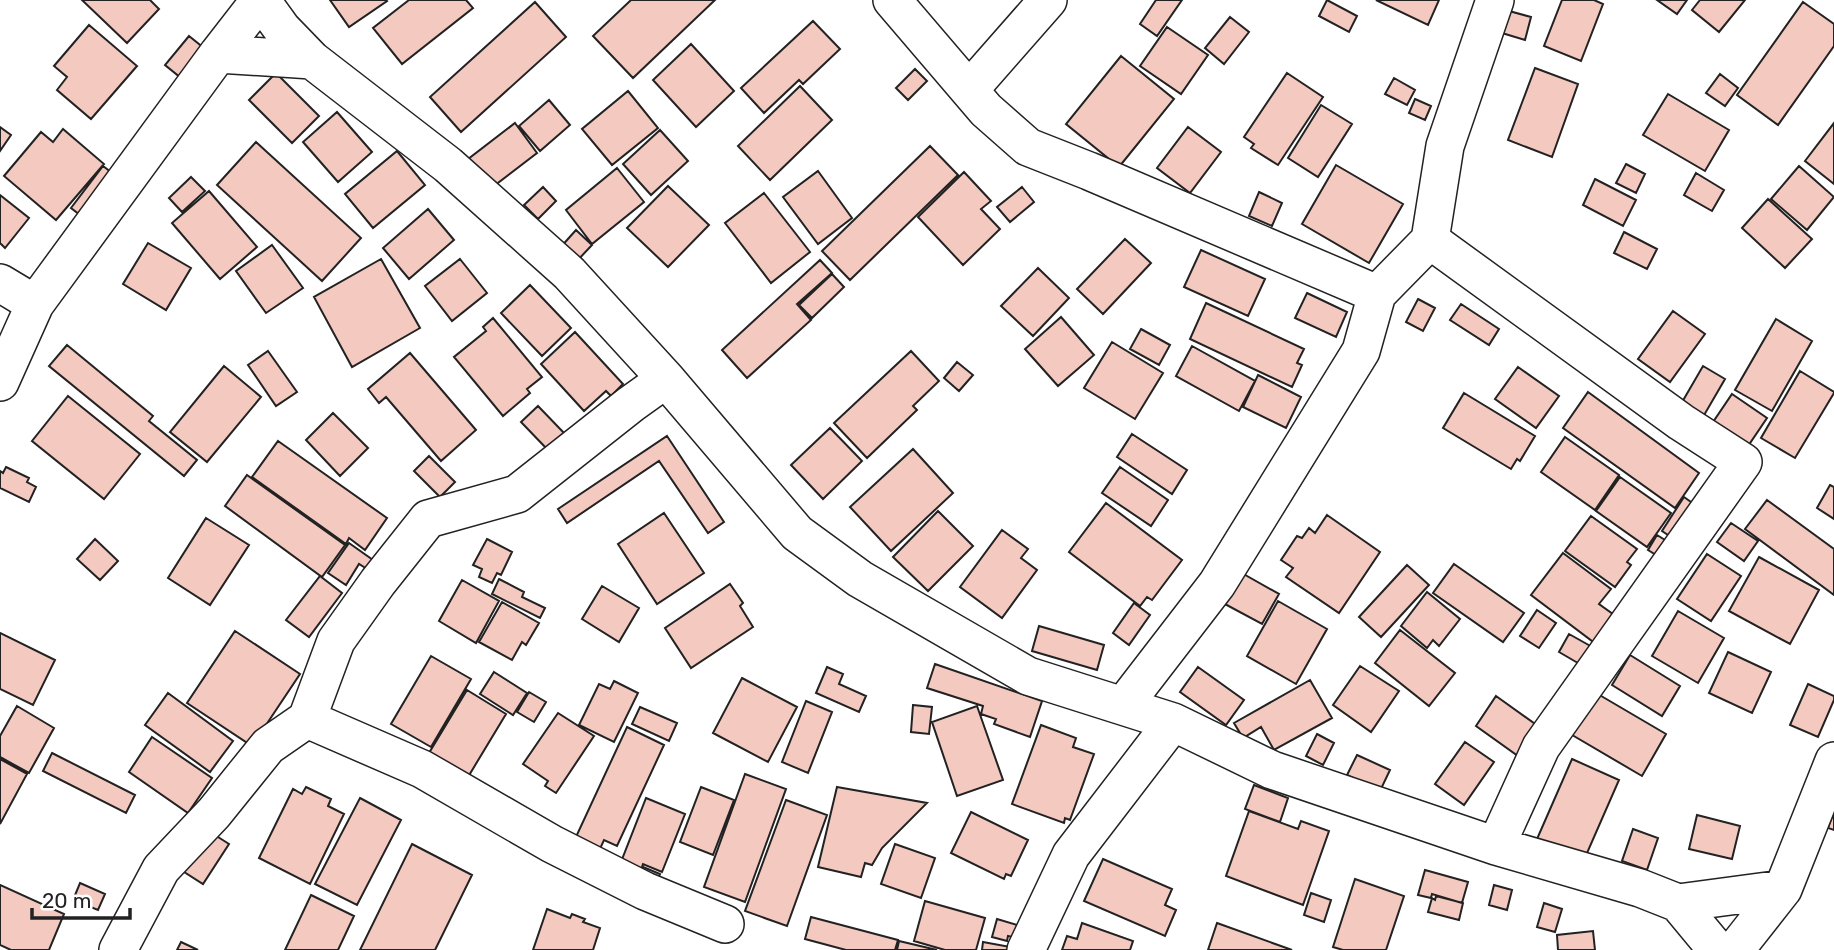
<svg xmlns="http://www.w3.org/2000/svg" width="1834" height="950" font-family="Rubik,sans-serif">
<rect width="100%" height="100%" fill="#fff"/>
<!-- building -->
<path fill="#f3c9c0" stroke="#222" stroke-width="2" d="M82,0h68l9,9 -32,34z
M330,0h56l1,1 -38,26z
M409,0h57l7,8 -71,56 -29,-36z
M631,0h84l-82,78 -40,-42z
M1156,0h26l-25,36 -17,-12z
M1327,0l30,16 -8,16 -30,-16z
M1376,0h63l-11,25z
M1562,0h32l9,4 -22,57 -37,-15z
M1657,0h30l-10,14z
M1700,0h45l-26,32 -27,-22z
M535,2l31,35 -105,95 -31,-35z
M1803,2l31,22v22l-56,79 -41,-30z
M1498,8l33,9 -6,23 -33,-10z
M1230,17l19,15 -25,32 -19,-16z
M813,21l27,28 -37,35 -4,-4 -35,33 -23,-25z
M89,25l48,41 -46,53 -34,-29 10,-13 -13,-11z
M1167,27l41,28 -27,39 -41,-28z
M189,36l26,21 -24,29 -26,-21z
M691,44l43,47 -38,36 -43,-47z
M1121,56l53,43 -55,68 -53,-43z
M1535,68l43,16 -26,73 -44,-17z
M915,69l12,12 -19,19 -12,-12z
M276,73l43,43 -27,27 -43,-43z
M1287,73l36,24 -45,68 -27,-17 3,-4 -10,-7z
M1720,74l18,14 -13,18 -19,-13z
M1394,78l21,12 -8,15 -22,-11z
M800,86l32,34 -62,60 -32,-34z
M628,91l30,37 -46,37 -30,-36z
M1668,94l61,36 -24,41 -62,-36z
M1415,99l16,7 -6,14 -16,-7z
M549,100l21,25 -30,26 -21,-25z
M1321,105l31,19 -34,53 -30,-19z
M337,112l35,40 -34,30 -35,-40z
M515,123l22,30 -51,39 -23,-29z
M1834,123v61l-29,-23z
M0,127l11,8 -11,16z
M1188,127l33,25 -31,41 -33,-25z
M63,129l41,35 -48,56 -52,-44 37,-44 12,10z
M660,130l28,31 -37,34 -28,-31z
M256,142l105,96 -39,43 -105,-96z
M930,146l28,29 -108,105 -28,-29z
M397,151l28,34 -52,43 -28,-34z
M1626,164l19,10 -9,19 -20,-10z
M1336,165l67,39 -34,59 -67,-39z
M103,166l17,13 -32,42 -17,-13z
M1799,166l35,31 -27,33 -36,-31z
M617,168l27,34 -52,42 -26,-34z
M818,171l34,47 -34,26 -35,-47z
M964,172l27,29 -10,8 19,20 -37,36 -45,-48z
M1696,173l28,17 -12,21 -28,-16z
M191,177l14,14 -23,21 -13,-14z
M1595,179l41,21 -13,26 -40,-21z
M668,186l41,39 -41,42 -41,-39z
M543,187l13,14 -18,18 -14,-14z
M1022,187l12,15 -24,20 -13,-15z
M209,191l48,56 -37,32 -48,-56z
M1259,192l23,11 -10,23 -23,-10z
M764,193l46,59 -39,31 -46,-60z
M0,195l29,23 -24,30 -5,-5z
M1768,199l44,40 -27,29 -43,-40z
M428,209l26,31 -45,39 -26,-31z
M576,230l16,15 -17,18 -16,-14z
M1624,232l33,17 -10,20 -33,-16z
M1125,239l26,24 -48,51 -26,-25z
M148,243l43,25 -25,42 -43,-26z
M272,245l31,43 -37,25 -30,-42z
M1201,250l64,29 -17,37 -64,-29z
M381,259l39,69 -68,39 -38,-70z
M460,259l27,34 -35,28 -27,-35z
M820,260l12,13 -35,31 14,16 -64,58 -25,-28z
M1038,268l31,30 -36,38 -32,-30z
M832,274l12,13 -32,31 -13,-13z
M530,285l41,43 -29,28 -41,-43z
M1307,293l40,19 -11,25 -41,-19z
M1418,299l17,9 -12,23 -17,-9z
M1206,303l98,46 -7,14 5,2 -10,22 -102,-48z
M1461,304l38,25 -10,16 -39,-25z
M1673,311l32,23 -35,48 -32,-23z
M1061,317l33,38 -36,31 -33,-37z
M493,318l49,59 -15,12 3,4 -27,23 -49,-59 32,-26 -3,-4z
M1776,319l36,22 -40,70 -37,-21z
M1141,329l29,16 -11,20 -29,-16z
M575,332l48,52 -12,12 -5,-5 -22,20 -43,-47z
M1112,342l51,31 -28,46 -51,-31z
M67,345l86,71 -4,5 48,39 -13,16 -135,-110z
M1192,346l63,35 -16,30 -63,-35z
M268,351l29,41 -21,14 -28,-41z
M911,351l28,30 -26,25 4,4 -50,48 -33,-35z
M410,353l66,77 -35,31 -55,-64 -7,6 -11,-14z
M957,362l16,13 -14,16 -15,-13z
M224,366l37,31 -54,65 -37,-30z
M1703,366l22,13 -22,38 -22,-13z
M1518,367l41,29 -23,32 -41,-29z
M1800,371l34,21v1l-39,65 -34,-20z
M1258,375l43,22 -15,31 -43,-21z
M1588,392l111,81 -24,35 -112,-80z
M1464,393l71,43 -15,25 -3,-2 -6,10 -68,-41z
M1732,394l35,24 -23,34 -35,-24z
M68,396l72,58 -36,45 -72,-58z
M538,406l26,27 -17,16 -26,-27z
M333,413l35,35 -28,28 -34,-36z
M830,428l32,33 -39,38 -32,-34z
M1132,434l55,36 -15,24 -55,-37z
M667,436l57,86 -16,11 -49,-72 -92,62 -9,-14z
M1565,437l54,38 -24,35 -54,-38z
M278,441l109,77 -22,32 -16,-12 -3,6 -94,-67z
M913,449l40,44 -62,58 -41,-44z
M429,456l26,26 -15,15 -26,-26z
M6,467l23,11 -2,4 9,5 -7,15 -29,-14v-17l3,2z
M1120,467l48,33 -17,26 -49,-33z
M247,475l98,70 -23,32 -97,-71z
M1620,477l51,36 -24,34 -51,-36z
M1830,485l4,2v32l-17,-11z
M1684,497l21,15 -22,33 -21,-14z
M1767,500l67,49v46l-89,-66z
M1106,503l76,57 -30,40 -5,-3 -7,9 -71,-54z
M938,511l35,35 -45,45 -35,-34z
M664,513l40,60 -47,31 -39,-60z
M1327,515l53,37 -41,61 -53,-36 7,-9 -12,-8 16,-24 5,2 7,-10 6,5z
M1591,516l46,33 -10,13 4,3 -16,22 -50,-36z
M206,518l43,27 -39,60 -42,-27z
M1731,523l27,18 -14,20 -27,-19z
M1002,530l26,19 -7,9 16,12 -35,48 -42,-31z
M1657,535l21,13 -9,15 -21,-13z
M95,539l23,22 -18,19 -23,-21z
M487,539l25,13 -11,23 -4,-2 -5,10 -13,-6 3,-8 -9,-4z
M349,543l24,17 -6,9 -8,-5 -13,21 -18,-12z
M1563,553l48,36 -12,15 18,13 -21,27 -65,-49z
M1707,554l34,22 -30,45 -34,-22z
M1759,557l60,33 -29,54 -61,-33z
M1454,564l70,49 -21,29 -70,-49z
M1407,565l22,20 -48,52 -22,-20z
M1240,572l39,22 -17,30 -39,-21z
M320,576l22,17 -33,44 -23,-17z
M499,579l25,13 -2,5 23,11 -5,10 -48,-24z
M462,580l37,21 -23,42 -37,-22z
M730,584l13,19 -3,3 13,21 -62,41 -26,-40z
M602,586l37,22 -20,34 -37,-23z
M1427,592l33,27 -21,27 -6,-6 -6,8 -26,-22z
M1278,601l49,28 -31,55 -49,-28z
M502,602l37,21 -13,22 -4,-3 -10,18 -33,-18z
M1134,603l16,12 -21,30 -16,-12z
M1537,610l19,13 -17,25 -19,-12z
M1678,611l46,27 -26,45 -46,-27z
M1039,626l65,19 -7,25 -65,-19z
M1400,630l55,43 -26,33 -54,-43z
M235,631l65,43 -48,72 -65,-43z
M0,633l55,27 -22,45 -33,-16z
M1569,634l25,14 -11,18 -24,-14z
M1728,652l43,20 -19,41 -43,-20z
M1630,655l50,31 -18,30 -50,-31z
M431,656l40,23 -40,68 -40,-23z
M935,664l107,37 -12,36 -36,-13 2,-5 -15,-5 2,-8 -56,-18z
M1360,666l39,25 -28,41 -38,-27z
M827,667l16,7 -4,10 27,12 -7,16 -43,-19z
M1198,667l46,33 -18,25 -46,-33z
M494,672l33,21 -14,22 -33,-21z
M742,678l55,29 -29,55 -55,-29z
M1310,680l22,38 -58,32 -13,-23 -18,11 -9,-15z
M614,681l24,12 -24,49 -35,-17 20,-41 11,5z
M1808,684l26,12v4l-16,37 -28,-12z
M467,690l39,24 -41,68 -39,-24z
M1591,690l75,44 -24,42 -75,-44z
M529,692l17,10 -12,20 -17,-10z
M168,693l65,48 -23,31 -65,-47z
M1496,696l49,35 -20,30 -49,-35z
M806,701l26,11 -24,61 -26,-11z
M913,705l19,2 -3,27 -18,-2z
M17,706l37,22 -25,45 -29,-16v-21z
M977,706l26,74 -46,16 -25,-74z
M640,707l37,16 -8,18 -37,-17z
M558,713l36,23 -38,57 -11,-7 3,-5 -25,-17z
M1041,725l35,13 -3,9 21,7 -24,66 -5,-2 -1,5 -52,-19z
M627,727l37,18 -47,101 -13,-6 -5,11 -24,-12z
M1317,734l17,9 -11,22 -17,-9z
M152,737l60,41 -24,35 -59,-41z
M1465,742l29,20 -30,43 -29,-21z
M52,753l83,42 -9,18 -83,-42z
M1357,755l33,15 -10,21 -33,-16z
M0,759l27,15 -27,50z
M1572,759l47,21 -35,80 -47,-21z
M745,774l41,15 -41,113 -41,-15z
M1254,785l34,13 -8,24 -35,-13z
M306,787l25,12 -3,7 16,8 -34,70 -51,-26 34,-69 9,5z
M701,787l33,13 -21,55 -33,-13z
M837,787l90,16 -45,45 -10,17 -7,-2 -4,14 -43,-10z
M360,798l41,22 -44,85 -42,-21z
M646,798l39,16 -23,58 -19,-8 -2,6 -20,-8z
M786,800l41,15 -40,111 -42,-15z
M1249,811l49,18 3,-8 28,10 -26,74 -77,-29z
M971,812l57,28 -17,36 -5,-2 -2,5 -53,-26z
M1834,812v18l-6,-2z
M1697,815l43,11 -8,33 -43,-10z
M1633,829l25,9 -11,32 -25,-9z
M207,830l22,14 -26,40 -22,-14z
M412,844l60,31 -37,75h-75z
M895,844l40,14 -14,40 -40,-14z
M1103,859l69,30 -7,16 11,5 -11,26 -81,-35z
M643,867l17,7 -7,16 -16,-7z
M1425,870l43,12 -6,21 -30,-9 -1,4 -13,-3z
M1355,879l49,17 -18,54h-43l-10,-3z
M80,883l25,11 -7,16 -25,-10z
M0,885l64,29 -15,36h-38l-11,-5z
M1494,885l18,5 -5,20 -18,-5z
M1311,893l20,7 -7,22 -20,-7z
M311,895l43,21 -16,34h-53z
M1436,896l27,7 -4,17 -31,-8 4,-14 3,2z
M925,901l60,17 -9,32h-31l-31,-9z
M1544,903l18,6 -7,23 -18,-5z
M547,909l23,9 2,-4 13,5 -2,3 17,6 -7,22h-60z
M811,917l87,23 -3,10h-49l-41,-11z
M997,919l27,8 -3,12 -13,-3 -1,5 -15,-4z
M1082,923l51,18 -3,9h-68l5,-14 10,3z
M1217,923l75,27h-84z
M1593,931l2,19h-37l-1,-15z
M899,941l38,9h-40z
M181,942l17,8h-21z
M983,942l33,6v2h-34z"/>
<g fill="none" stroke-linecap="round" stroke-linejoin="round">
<!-- minor casing -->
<g stroke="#222" stroke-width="40">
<path id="minor" d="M261,0l21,29 30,31 136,105 121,108 97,106 131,154 63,46 168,97 145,46 99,48 224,76 144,42 38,15 39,47
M892,0l94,110 42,37 61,24 288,123
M218,54l94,6
M969,90l79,-90
M1430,240l251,182 62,40 -202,285 -45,99
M0,283l35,21
M0,382l35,-78 183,-250 42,-54
M1123,706l94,-122 144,-233 16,-57 53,-54 15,-94 50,-146
M307,719l115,50 130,75 93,47 80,33
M1678,903l105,-14
M118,950l43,-81 53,-56 54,-67 39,-27 29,-78 42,-59 50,-63 89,-25 114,-90 35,-25
M1026,950l45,-95 102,-133
M1735,950l48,-61 51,-128"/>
</g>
<!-- minor -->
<use href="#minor" stroke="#fff" stroke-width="37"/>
</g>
<!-- scale -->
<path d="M32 908v10h98v-10" fill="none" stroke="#222222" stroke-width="3.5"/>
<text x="42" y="908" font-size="21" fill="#222222" stroke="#ffffff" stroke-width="5" paint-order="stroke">20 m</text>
</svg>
